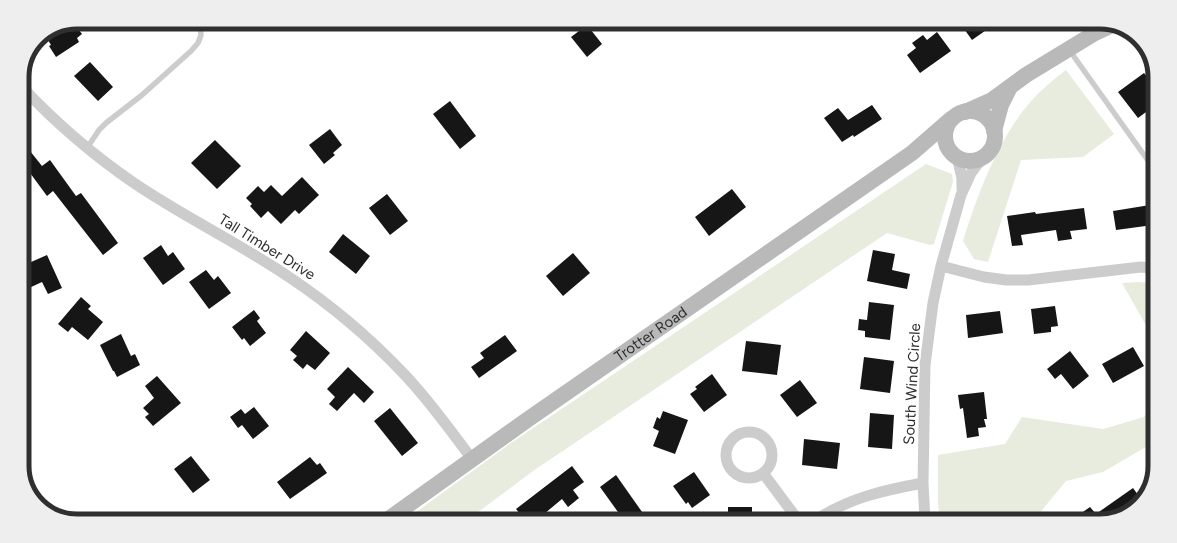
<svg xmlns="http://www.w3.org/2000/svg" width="1177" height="543" font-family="Figtree,sans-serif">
<rect width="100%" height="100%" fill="#fff"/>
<!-- green -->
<path fill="#e8ecde" d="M1066,70l48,64 -31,23 -62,3 -33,102 -14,-3 -11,-18c15,-48 36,-104 69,-141 10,-11 22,-21 34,-30z
M926,164l26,10 1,8 -19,62 -4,1 -43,-12 -354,238 -63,47h-62l103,-75z
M1138,282l15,1 -1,53 -30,-53z
M1152,404l-1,40 -48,28 -37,9 -28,34 -25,6 -73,-1 -2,-15v-50l67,-11 17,-27 81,12 41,-12z"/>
<!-- building -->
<path fill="#161616" d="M69,25l2,3 4,-3 7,9 -5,4 2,4 -23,15 -7,-11 2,-1 -6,-10z
M587,25l15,19 -15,13 -16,-20z
M962,26h30l-20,14z
M937,32l14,19 -31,22 -13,-18 9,-7 -4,-5 11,-8 4,5z
M90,62l23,25 -15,14 -24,-25z
M1144,73l11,14v12l-9,6 4,4 -12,9 -20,-26z
M450,101l26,35 -16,13 -27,-35z
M872,105l10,14 -28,18 -1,-2 -11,7 -18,-24 14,-10 10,12z
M330,129l12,16 -9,8 2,2 -11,9 -15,-19z
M215,140l26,26 -24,23 -26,-26z
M22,141l20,25 8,-6 26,36 5,-3 37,50 -15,12 -50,-64 -6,5 -25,-34z
M302,177l17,18 -20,19 -4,-4 -14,14 -13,-13 -7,7 -11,-12 2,-2 -6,-6 12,-12 6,6 7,-7 11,11z
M732,189l14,18 -37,29 -14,-19z
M387,194l21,27 -18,14 -21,-27z
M1150,205l3,20 -37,5 -3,-19z
M1084,208l3,21 -17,2 2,8 -14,2 -2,-11 -35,5 2,10 -11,1 -5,-30 28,-4 1,2z
M343,234l27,22 -14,18 -27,-22z
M161,245l7,11 5,-4 12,17 -22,16 -20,-27z
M873,250l22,4 -3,16 18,4 -3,15 -40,-8z
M573,253l17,20 -27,23 -17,-20z
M47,255l15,33 -14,6 -6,-12 -13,6 -7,-14v-8z
M206,270l8,10 4,-4 13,17 -22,16 -20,-27z
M81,297l10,9 -3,3 15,13 -15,18 -16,-13 -4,5 -10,-8z
M869,302l25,3 -4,35 -25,-3v-6l-7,-1 1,-11 8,1z
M1055,306l3,20 -7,1v5l-17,2 -3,-25z
M254,310l6,8 -3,3 9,12 -16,13 -6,-8 -2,2 -10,-13z
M1000,311l3,22 -35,5 -2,-23z
M306,331l24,22 -15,17 -8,-6 -4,5 -10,-9 4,-4 -7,-6z
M121,334l10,22 4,-2 5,11 -23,12 -3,-6h-1l-13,-26z
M505,335l12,16 -38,27 -8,-11 13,-9 -4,-5z
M746,341l35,4 -4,30 -35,-4z
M1133,347l11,19 -31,17 -11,-19z
M1070,351l19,25 -16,13 -12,-15 -6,5 -8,-10z
M864,357l30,4 -4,32 -30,-4z
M348,367l26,25 -10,11 -10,-10 -17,18 -8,-7 6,-7 -8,-8z
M712,374l15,21 -23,17 -14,-18 7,-5 -2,-2z
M157,376l24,27 -28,23 -8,-9 4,-3 -6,-6 11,-10 -9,-12z
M800,380l17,23 -20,14 -17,-22z
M984,392l3,27h-3l2,8 -8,1 1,8 -12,2 -4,-30 -3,1 -2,-14z
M254,407l15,19 -16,13 -11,-14 -4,3 -8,-11 11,-8 4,5z
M390,408l28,35 -16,13 -28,-35z
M663,411l25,9 -13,34 -22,-8 6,-15 -6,-3 4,-11 3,2z
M870,413l24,2 -2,34 -24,-2z
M804,439l36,4 -3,26 -35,-4z
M191,456l19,24 -17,13 -19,-24z
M310,457l7,8 3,-2 7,10 -37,26 -13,-17z
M572,466l12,16 -11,8 6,8 -11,9 -6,-8 -24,20h-14l-8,-10z
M694,472l16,23 -18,13 -4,-6 -2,2 -13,-18z
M616,475l31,44h-24l-23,-32z
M1133,488l8,11 -10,13 -31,9h-30l20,-14 6,7z
M728,507h24v13l-24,-1z"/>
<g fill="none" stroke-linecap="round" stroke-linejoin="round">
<!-- lane -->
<path stroke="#ccc" stroke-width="5.5" d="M1070,51l84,118
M87,148l12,-18 7,-7 36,-28 49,-44 7,-8 3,-8 -1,-12"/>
<!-- street -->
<path stroke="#ccc" stroke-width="11" d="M22,87c34,36 71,68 112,96 50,34 105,60 155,94 42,28 81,61 115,97 25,26 46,56 68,85
M957,157l5,21v11
M941,266l43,11 22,3h22l113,-13 12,1
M726 455a23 23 0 1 1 46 0a23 23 0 1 1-46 0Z
M763,473l35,47
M816,520c32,-22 69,-30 107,-37
M925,520l-2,-37 2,-118 8,-62 8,-37 20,-71 10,-22 11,-15"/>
<!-- secondary -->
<g stroke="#b9b9b9" stroke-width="16">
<circle cx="970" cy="136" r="25"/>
<path d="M965,112l27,-12 34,-25 69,-42 15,-7"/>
<path d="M994,131l7,-26 8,-16"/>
<path id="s1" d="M390,518l137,-98 385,-267 39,-34"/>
</g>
</g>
<g text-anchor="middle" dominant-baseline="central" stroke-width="4" stroke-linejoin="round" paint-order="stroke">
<!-- street labels -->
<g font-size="15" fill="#2f2f2f" stroke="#fff">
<text transform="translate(267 247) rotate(32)">Tall Timber Drive</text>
<text stroke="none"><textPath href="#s1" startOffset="319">Trotter Road</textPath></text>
<text transform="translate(912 384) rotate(-87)">South Wind Circle</text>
</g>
</g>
<!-- crop -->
<path d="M0 0H1177V543H0ZM77 29H1100A48 48 0 0 1 1148 77V466A48 48 0 0 1 1100 514H77A48 48 0 0 1 29 466V77A48 48 0 0 1 77 29Z" fill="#eee" fill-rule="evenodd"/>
<path fill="none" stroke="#2f2f2f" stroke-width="5" d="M77 29H1100A48 48 0 0 1 1148 77V466A48 48 0 0 1 1100 514H77A48 48 0 0 1 29 466V77A48 48 0 0 1 77 29Z"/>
</svg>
